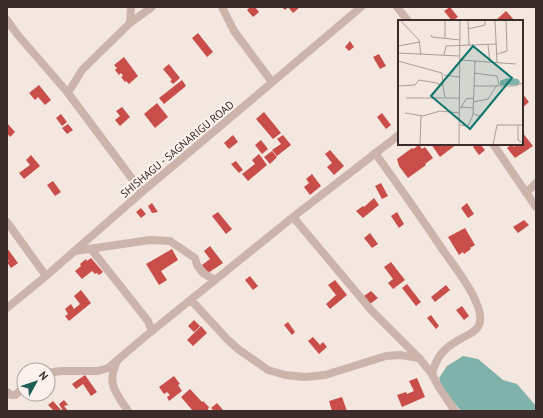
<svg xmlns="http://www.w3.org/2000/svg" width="543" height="418" font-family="'PT Sans',sans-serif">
<rect width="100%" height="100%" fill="#f4e7e0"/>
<!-- water -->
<path fill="#7eb2aa" d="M463,356l15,3 25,21 14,4 19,22v5h-75l-19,-23 -3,-10 8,-12z"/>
<!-- building -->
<path fill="#c94d49" d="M250,7h5l4,5 -6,5 -6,-7z
M282,7h18l-7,6 -5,-6 -3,3z
M450,7l8,10 -6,4 -8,-10z
M506,11l9,10h-20z
M198,33l15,19 -6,5 -15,-19z
M350,41l4,6 -5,4 -4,-4z
M379,54l7,12 -6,3 -7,-12z
M124,57l14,19 -9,8 -3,-3 -1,1 -4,-5 2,-1 -2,-3 -2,2 -4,-5 2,-2 -3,-3z
M169,64l11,14 -7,6 -3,-3 2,-1 -9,-11z
M182,80l4,6 -22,18 -5,-6z
M39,85l12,15 -6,5 -7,-8 -3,3 -6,-7z
M522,93l7,9 -7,6z
M157,103l11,14 -13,11 -11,-14z
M122,107l8,10 -10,9 -5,-6 5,-4 -4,-5z
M264,112l17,21 -8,6 -17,-20z
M382,113l9,12 -5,4 -9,-12z
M61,114l6,8 -5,4 -6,-8z
M7,123l8,9 -5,5 -3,-4z
M68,124l5,6 -6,4 -5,-6z
M522,132l11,14 -18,12 -8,-10 5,-4 2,3 4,-3h4z
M233,135l5,7 -9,7 -5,-6z
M283,135l8,10 -14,11 -5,-6 9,-6 -4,-5z
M261,140l7,9 -6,5 -7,-9z
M431,144h9l1,2 2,-2h14l-17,13z
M476,144h4l5,6 -6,5 -6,-8z
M419,145l3,4 3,-2 8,11 -8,6 1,1 -18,13 -9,-12 -2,-7 15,-11 1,1z
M330,150l14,16 -10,9 -7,-8 5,-4 -7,-9z
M272,151l5,6 -7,7 -6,-7z
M259,154l8,11 -19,16 -6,-7 13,-10 -3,-4z
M31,155l9,11 -16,13 -5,-6 11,-8 -4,-5z
M236,161l7,9 -4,3 -8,-9z
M312,174l9,12 -11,9 -6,-8 5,-4 -3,-4z
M53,181l8,11 -6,4 -8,-11z
M381,183l7,13 -6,3 -7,-13z
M374,198l5,7 -16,13 -7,-7 7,-5 1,1z
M152,203l6,9 -6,1 -4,-7z
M467,203l7,11 -6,4 -7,-10z
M141,208l5,6 -5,4 -5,-6z
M218,212l14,17 -6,5 -14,-18z
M397,212l7,12 -5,4 -8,-12z
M524,220l5,5 -11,8 -5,-6z
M465,228l10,17 -5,3 1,1 -7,5 -1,-2 -4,3 -11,-18z
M370,233l8,11 -6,4 -8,-10z
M210,246l13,17 -15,10 -6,-8 8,-6 -6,-8z
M7,248l11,15 -7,5 -4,-6 2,-1 -2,-2z
M172,249l6,11 -17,11 6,9 -8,5 -13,-21z
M91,258l12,14 -4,3 -2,-2 -2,1 -3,-3 -10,8 -7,-8 6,-5 -1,-2 6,-5 1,2z
M391,262l14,18 -12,9 -5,-6 5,-4 -9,-12z
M250,276l8,10 -5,4 -8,-10z
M335,280l12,15 -17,14 -4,-5 10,-9 -8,-10z
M407,284l14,18 -5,4 -14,-18z
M446,285l4,5 -15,12 -4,-5z
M81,290l10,13 -22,18 -4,-5 3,-2 -3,-5 6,-5 3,5 6,-5 -6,-8z
M371,291l7,7 -8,6 -6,-8z
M462,306l7,10 -5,4 -8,-10z
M431,315l8,11 -3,3 -9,-11z
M194,320l6,6 -6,6 -6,-6z
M288,322l7,10 -3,3 -8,-10z
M201,326l6,7 -14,13 -6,-6z
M313,337l7,8 3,-3 4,5 -8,7 -11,-13z
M85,375l12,17 -6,4 -8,-12 -7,5 -4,-5z
M174,376l6,8 -2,1 4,6 -13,10 -2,-4 3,-2 -3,-3 -3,2 -5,-7z
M417,378l8,19 -23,10 -5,-12 9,-3 1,2 7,-3 -5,-10z
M190,389l12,13 1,-1 6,6 -1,2 1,2h-16l-12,-14z
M342,397l5,14h-15l-3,-10z
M64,400l4,5 -4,1 4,5h-5l-4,-7z
M53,401l8,9 -2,1h-5l-6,-6z
M217,403l7,8h-10l-3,-3z"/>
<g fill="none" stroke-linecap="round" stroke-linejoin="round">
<!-- street -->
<path stroke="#cdb4ab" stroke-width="8" d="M222,7l12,24 38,51
M397,7l11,14
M7,20l10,14 51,59 74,99
M130,23l22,-16
M68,93l14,-23 48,-47 1,-16
M493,144l43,63
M375,153c24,33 47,66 70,100 10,14 25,33 31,49 3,6 6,17 3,23 -4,9 -15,11 -22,16 -14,8 -21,17 -25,33
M526,193l10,-10
M293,217l79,94 47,47 13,16 6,12 17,25
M7,222l39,54
M91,249l57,72 4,10
M75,251l75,-11 20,1 25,17 2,7 6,8 12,7
M191,300l36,39 11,10 30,21 17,5 20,2 20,-2 61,-19 14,-1 19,3
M7,308l39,-32 96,-84 114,-96 105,-89
M117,362c-11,21 -1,31 11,49
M48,373l13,-2h37l10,-3 39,-33 146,-118 106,-82
M7,392l4,3h4l9,-7"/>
</g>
<g text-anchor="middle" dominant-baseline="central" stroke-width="4" stroke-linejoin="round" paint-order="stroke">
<!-- street labels -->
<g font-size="11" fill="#3b2c2b" stroke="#fbf2ed">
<text transform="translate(177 149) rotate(-40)">SHISHAGU - SAGNARIGU ROAD</text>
</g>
</g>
<!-- overview -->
<g transform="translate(398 20)">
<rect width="125" height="125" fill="#f4e7e0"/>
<path d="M109,58l11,1 2,3 -2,3h-18v-4z" fill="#7eb2aa"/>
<path fill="none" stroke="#aa9c98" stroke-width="1" d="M2,0l19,20 2,15M70,0l1,26M97,0l2,43M70,9l17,-4v-5M33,15l1,2 28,3M47,18v-18M90,25l2,17M0,26l22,-4M0,33l61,3M99,34l10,-3 -1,-31M46,35l2,-9 51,-2M62,40l56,4M0,41l44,12 1,13M76,53l23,3 2,9M46,55l16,2M0,66l17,-1 4,-5 18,3 6,3 2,11M76,66h40l9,-3M8,78h54M75,82l15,-3 9,-14M63,87l12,1M62,89l6,-10 8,-1M7,93l18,3 17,-5 20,2M75,93l5,3 6,-2M62,105l8,1 5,-11 2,-54M125,105h-5v15l5,3M22,125l1,-30M61,125l1,-125M95,125l4,-20h21"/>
<path fill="#0f766e" fill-opacity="0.15" stroke="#0f766e" stroke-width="2" d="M75,26l39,32 -42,51 -39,-33z"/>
<rect width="125" height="125" fill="none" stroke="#3b2c2b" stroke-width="2"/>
</g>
<!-- border -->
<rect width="543" height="418" fill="none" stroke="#3b2c2b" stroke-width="16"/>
<!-- north arrow -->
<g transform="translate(36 382) rotate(50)"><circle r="19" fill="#fbf2ed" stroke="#aea39f"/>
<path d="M0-3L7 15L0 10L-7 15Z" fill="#1e5e55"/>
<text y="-6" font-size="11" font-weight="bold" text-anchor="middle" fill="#3b2c2b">N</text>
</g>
</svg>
